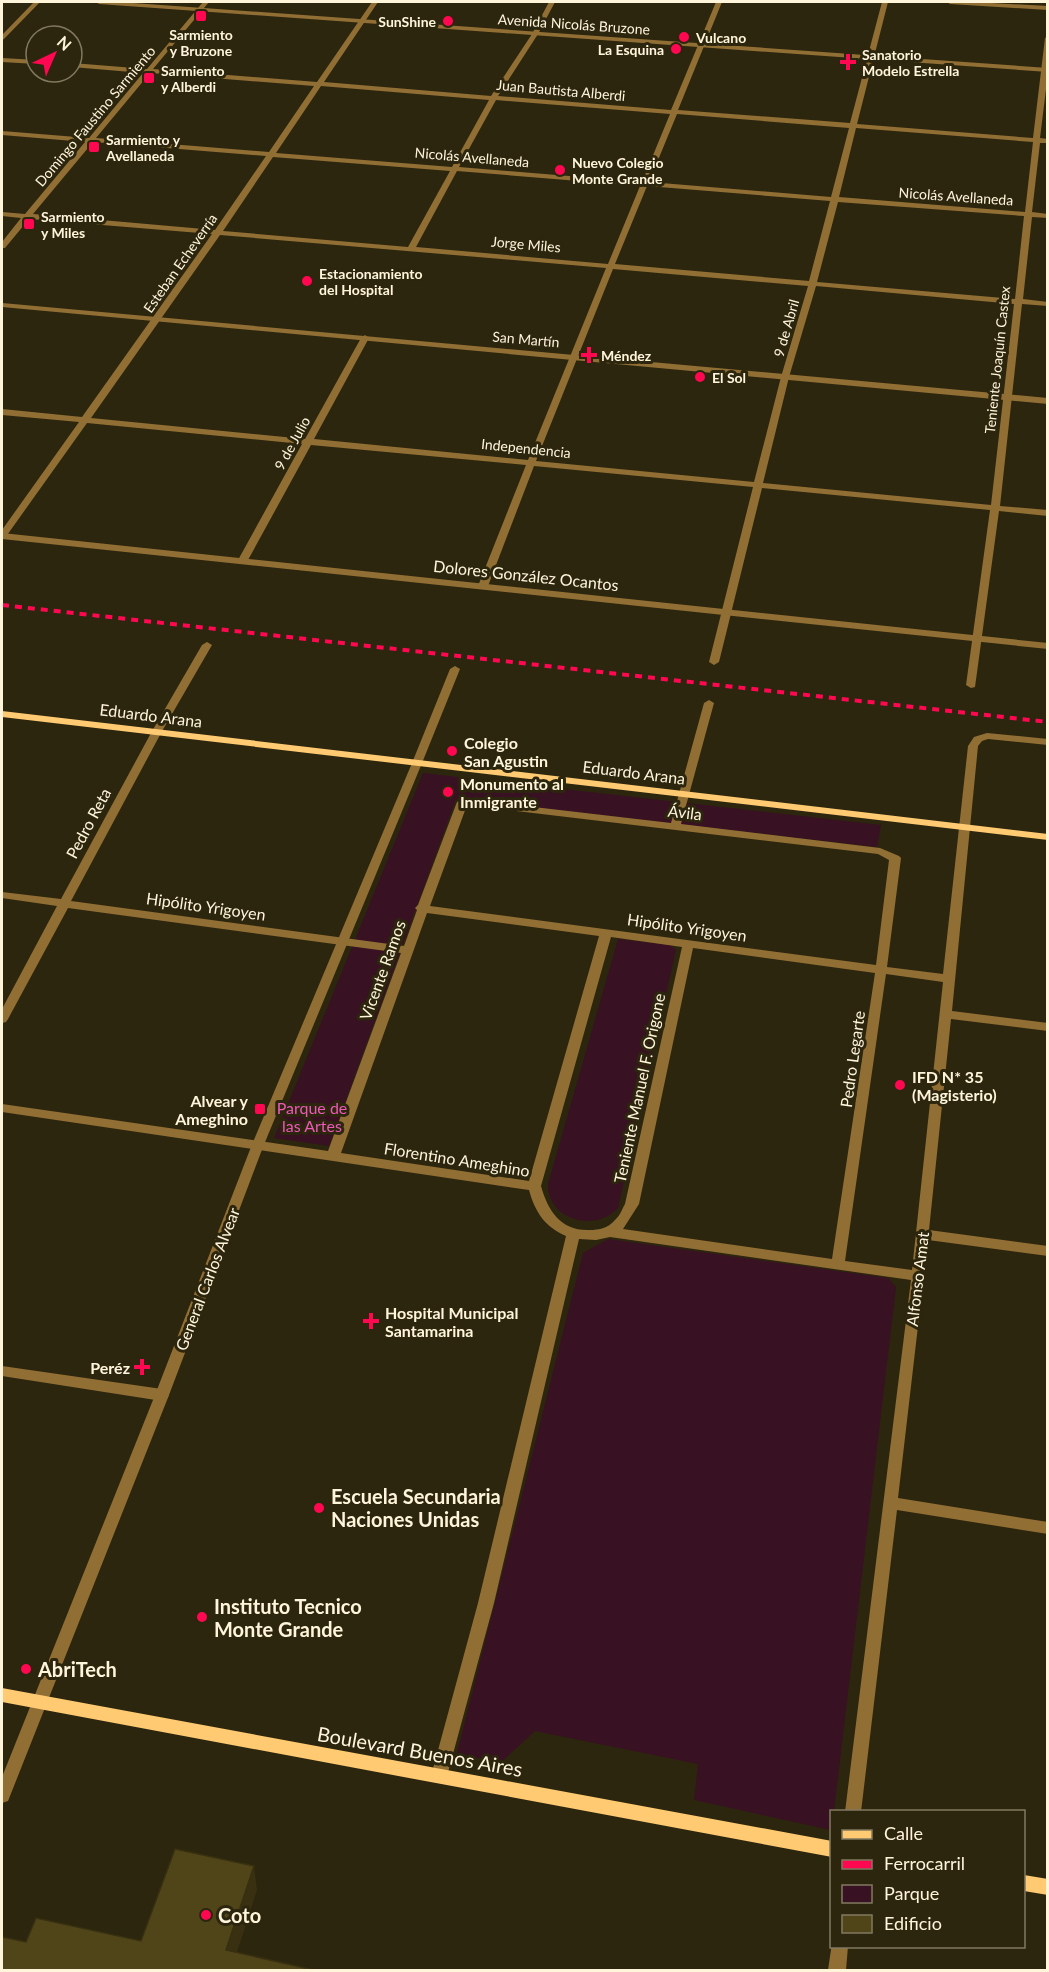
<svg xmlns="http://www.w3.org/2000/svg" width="1049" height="1972" font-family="Lato,sans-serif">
<rect width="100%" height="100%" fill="#2d260e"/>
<!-- green -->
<path fill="#381122" d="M423,773l458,52 -4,22 -421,-48 -127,347 -55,-8z
M618,939l53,6 5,5 -58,258c-23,25 -71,12 -70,-24z
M608,1239l280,39 8,9 -62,524 -2,1 -1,18 -137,-30 4,-36 -163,-33 -35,32 -43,-10 126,-500z"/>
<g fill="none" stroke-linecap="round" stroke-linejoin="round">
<!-- minor -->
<path fill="#916f34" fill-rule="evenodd" d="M203,2h6l-56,67 164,13 55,-80h6l-54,80 167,14 41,-62 17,-32h6l-17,32 -40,62 173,14 45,-108h6l-44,108 172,13 32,-121h6l-31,122 176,14 12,-100 3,-2v37l-8,65 8,1v4h-8l-8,69 16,2v4l-16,-1 -9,82 25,3v4l-26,-2 -22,202 48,4v6l-49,-5 -24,176 -4,1 -5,-3 24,-175 -228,-22 -43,174 -5,3 -5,-3 44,-175 -219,-21 -46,120 -5,3 -5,-3 48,-121 -215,-20 -63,115 -5,3 -5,-3 64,-116 -215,-21 -82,115 -3,1v-9l77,-108 -77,-7v-6l80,8 130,-183 -183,-15 -24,29h-3v-6l19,-24 -19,-2v-4l23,2 60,-72 -83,-7v-4l87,7 54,-65 -71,-6v-4l75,6zM150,73l164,13 -45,66 -173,-14zM321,86l168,14 -37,67 -176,-14zM496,100l174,14 -28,68 -183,-15zM677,114l172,14 -18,69 -182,-15zM856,128l177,14 -8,70 -186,-15zM93,142l173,14 -51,74 -182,-16zM273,157l177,14 -42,76 -185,-16zM457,171l183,15 -32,78 -192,-17zM647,186l183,15 -21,80 -194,-17zM838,202l186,14 -9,83 -198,-17zM220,235l386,33 -78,192 -214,-21 55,-101 -4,-3 -4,3 -56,101 -214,-21zM613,269l195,17 -27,91 -27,105 -218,-21zM816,286l198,18 -23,201 -228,-22 26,-106z
M947,2h27l74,4v4l-98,-6z
M2,58l34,2v4l-34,-2z
M207,642l5,3 -51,88 -90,168 333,45 13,-36 -2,-2 3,-3 39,-103 8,-3 206,24 33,-120 5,-3 5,3 -33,121 199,24 19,8 2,2 -14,109 56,7 25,-228 6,-9 13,-4 61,6v6l-60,-6 -6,2 -4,5 -26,265 96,12v8l-97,-12 -22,211 119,16v10l-120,-16 -30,258 150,24v12l-151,-24 -36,302h-16l66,-532 -301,-43 -14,3 -17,-1 -85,364 -47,173 -2,5 -6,2 -6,-2 -2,-5 47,-173 88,-367c-21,-9 -31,-24 -37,-46l-527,-78v-8l326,47 73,-198 -333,-45 -60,111 -2,3 -4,1v-14l55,-103 -55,-8v-6l59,7 90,-166 51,-88zM467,805l411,49 11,6 -13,105 -446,-59zM427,913l172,23 -70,245 -188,-28zM611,937l71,10 -57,257c-3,5 -5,12 -10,16 -7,8 -15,10 -26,10 -28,1 -41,-19 -48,-44zM693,948l182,25 -43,286 -209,-30 16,-25zM886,974l57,8 -31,288 -67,-9z
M455,666l5,3 -38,94 -5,3 -4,-1 -1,-2 38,-94z
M2,1366l160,23 5,2 2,4 -2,4 -5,2 -160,-25z
M832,1943v3h16l-2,24h-18z"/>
<!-- tertiary -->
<path fill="#916f34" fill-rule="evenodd" d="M34,2h6l-36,37 -2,1v-5z
M96,2h23l929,66v4l-949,-68z
M2,303l1046,95v6l-1046,-97z
M2,533l1046,110v6l-1046,-110z
M417,760l5,3 -159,384 -94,248 -159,401 -2,5 -6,2v-26l153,-382 96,-248 161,-384z"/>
<!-- secondary -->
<path fill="#ffca72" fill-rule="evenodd" d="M2,711l1046,123v6l-1046,-123z
M2,1688l830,153v16l-830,-155z
M1024,1875l24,4v16l-24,-4z"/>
<!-- rail -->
<path stroke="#ff0751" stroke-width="4" stroke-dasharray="7 6" stroke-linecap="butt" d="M2,605l1046,117"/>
</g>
<!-- shaded-wall -->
<path fill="#383011" d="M254,1866l3,24 -26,81 -5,-21z"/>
<!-- building -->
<path fill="#504518" stroke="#383011" stroke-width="1.5" d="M175,1849l79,17 -28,84 92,21h-316v-34l24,5 10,-24 105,23z"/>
<!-- markers -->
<g fill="#ff0751" stroke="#2d260e" stroke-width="2">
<rect x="195" y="10" width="12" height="12" rx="3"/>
<circle cx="448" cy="21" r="6"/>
<circle cx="684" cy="37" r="6"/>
<circle cx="676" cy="49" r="6"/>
<path d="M845 53h6v6h6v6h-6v6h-6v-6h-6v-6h6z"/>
<rect x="143" y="72" width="12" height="12" rx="3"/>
<rect x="88" y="141" width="12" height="12" rx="3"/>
<circle cx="560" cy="170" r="6"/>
<rect x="23" y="218" width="12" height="12" rx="3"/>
<circle cx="307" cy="281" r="6"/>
<path d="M586 346h6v6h6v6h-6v6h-6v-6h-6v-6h6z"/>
<circle cx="700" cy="377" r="6"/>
<circle cx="452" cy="751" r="6"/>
<circle cx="448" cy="792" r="6"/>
<circle cx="900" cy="1085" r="6"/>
<rect x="254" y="1103" width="12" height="12" rx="3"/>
<path d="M368 1312h6v6h6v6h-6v6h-6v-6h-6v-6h6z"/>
<path d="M139 1358h6v6h6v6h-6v6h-6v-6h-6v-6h6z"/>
<circle cx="319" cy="1508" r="6"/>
<circle cx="202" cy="1617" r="6"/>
<circle cx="26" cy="1669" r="6"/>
<circle cx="206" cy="1915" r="6"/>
</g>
<g text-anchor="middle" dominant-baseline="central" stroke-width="6" stroke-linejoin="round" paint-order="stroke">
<!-- far-poi labels -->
<g font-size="14" font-weight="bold" fill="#fff5db" stroke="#2d260e" text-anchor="start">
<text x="436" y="21" text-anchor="end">SunShine</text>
<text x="201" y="34" text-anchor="middle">Sarmiento<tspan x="201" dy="16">y Bruzone</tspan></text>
<text x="696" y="37">Vulcano</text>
<text x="664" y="49" text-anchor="end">La Esquina</text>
<text x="862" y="54">Sanatorio<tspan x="862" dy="16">Modelo Estrella</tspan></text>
<text x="161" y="70">Sarmiento<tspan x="161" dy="16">y Alberdi</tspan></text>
<text x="106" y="139">Sarmiento y<tspan x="106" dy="16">Avellaneda</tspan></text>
<text x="572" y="162">Nuevo Colegio<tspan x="572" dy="16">Monte Grande</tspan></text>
<text x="41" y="216">Sarmiento<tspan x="41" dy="16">y Miles</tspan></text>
<text x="319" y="273">Estacionamiento<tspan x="319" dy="16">del Hospital</tspan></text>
<text x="601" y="355">Méndez</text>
<text x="712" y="377">El Sol</text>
</g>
<!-- far-street labels -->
<g font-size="14" fill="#fff5db" stroke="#2d260e">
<text transform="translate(574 24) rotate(4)">Avenida Nicolás Bruzone</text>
<text transform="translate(561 90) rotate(5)">Juan Bautista Alberdi</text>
<text transform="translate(95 116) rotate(-50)">Domingo Faustino Sarmiento</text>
<text transform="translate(472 157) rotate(5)">Nicolás Avellaneda</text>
<text transform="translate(956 196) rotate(4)">Nicolás Avellaneda</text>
<text transform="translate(526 244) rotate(5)">Jorge Miles</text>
<text transform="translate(180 263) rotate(-55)">Esteban Echeverría</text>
<text transform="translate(786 328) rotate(-74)">9 de Abril</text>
<text transform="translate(526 339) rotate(5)">San Martín</text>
<text transform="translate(997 360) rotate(-84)">Teniente Joaquín Castex</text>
<text transform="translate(292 443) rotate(-61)">9 de Julio</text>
<text transform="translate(526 448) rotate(6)">Independencia</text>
</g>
<!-- street labels -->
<g font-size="16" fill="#fff5db" stroke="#2d260e">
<text transform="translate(526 575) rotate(6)">Dolores González Ocantos</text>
<text transform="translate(151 715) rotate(7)">Eduardo Arana</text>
<text transform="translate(634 772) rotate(7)">Eduardo Arana</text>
<text transform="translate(685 812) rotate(7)">Ávila</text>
<text transform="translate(88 823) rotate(-62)">Pedro Reta</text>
<text transform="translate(206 906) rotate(8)">Hipólito Yrigoyen</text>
<text transform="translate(687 927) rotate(8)">Hipólito Yrigoyen</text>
<text transform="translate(382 970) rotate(-70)">Vicente Ramos</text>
<text transform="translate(852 1059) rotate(-82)">Pedro Legarte</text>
<text transform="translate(639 1088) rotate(-78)">Teniente Manuel F. Origone</text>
<text transform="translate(457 1159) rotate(9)">Florentino Ameghino</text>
<text transform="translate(207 1279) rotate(-69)">General Carlos Alvear</text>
<text transform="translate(917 1279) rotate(-83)">Alfonso Amat</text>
</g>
<!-- poi labels -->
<g font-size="16" font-weight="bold" fill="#fff5db" stroke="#2d260e" text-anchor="start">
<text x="464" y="742">Colegio<tspan x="464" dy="18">San Agustin</tspan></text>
<text x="460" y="783">Monumento al<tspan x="460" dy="18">Inmigrante</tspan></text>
<text x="912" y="1076">IFD N* 35<tspan x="912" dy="18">(Magisterio)</tspan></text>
<text x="248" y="1100" text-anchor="end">Alvear y<tspan x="248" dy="18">Ameghino</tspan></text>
<text x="385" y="1312">Hospital Municipal<tspan x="385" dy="18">Santamarina</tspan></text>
<text x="130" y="1367" text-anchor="end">Peréz</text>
</g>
<!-- park labels -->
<g font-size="16" fill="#ed58b9" stroke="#2d260e">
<text x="312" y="1107">Parque de<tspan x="312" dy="18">las Artes</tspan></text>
</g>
<!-- near-poi labels -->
<g font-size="20" font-weight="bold" fill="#fff5db" stroke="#2d260e" text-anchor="start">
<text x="331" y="1496">Escuela Secundaria<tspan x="331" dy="23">Naciones Unidas</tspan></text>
<text x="214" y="1606">Instituto Tecnico<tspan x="214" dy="23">Monte Grande</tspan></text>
<text x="38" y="1669">AbriTech</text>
<text x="218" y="1915">Coto</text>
</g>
<!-- near-street labels -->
<g font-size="20" fill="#fff5db" stroke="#2d260e">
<text transform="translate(420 1751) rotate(10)">Boulevard Buenos Aires</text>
</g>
</g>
<!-- border -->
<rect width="1049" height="1972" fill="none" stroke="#fff5db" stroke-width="6"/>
<!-- legend -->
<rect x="830" y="1810" width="195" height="138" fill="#2d260e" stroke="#817960" stroke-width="1.5"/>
<rect x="842" y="1830" width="30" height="9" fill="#ffca72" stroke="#817960" stroke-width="1.5"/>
<text x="884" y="1840" font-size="18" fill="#fff5db">Calle</text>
<rect x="842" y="1860" width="30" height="9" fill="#ff0751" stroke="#817960" stroke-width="1.5"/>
<text x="884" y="1870" font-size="18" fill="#fff5db">Ferrocarril</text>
<rect x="842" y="1885" width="30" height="18" fill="#381122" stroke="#817960" stroke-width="1.5"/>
<text x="884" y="1900" font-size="18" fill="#fff5db">Parque</text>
<rect x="842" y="1915" width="30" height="18" fill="#504518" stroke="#817960" stroke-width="1.5"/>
<text x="884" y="1930" font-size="18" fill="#fff5db">Edificio</text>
<!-- north arrow -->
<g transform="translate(54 54) rotate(44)"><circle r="28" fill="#2d260e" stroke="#817960" stroke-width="1.5"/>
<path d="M0-4.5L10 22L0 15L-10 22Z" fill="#ff0751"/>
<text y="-9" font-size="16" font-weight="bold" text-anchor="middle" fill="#fff5db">N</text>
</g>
</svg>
